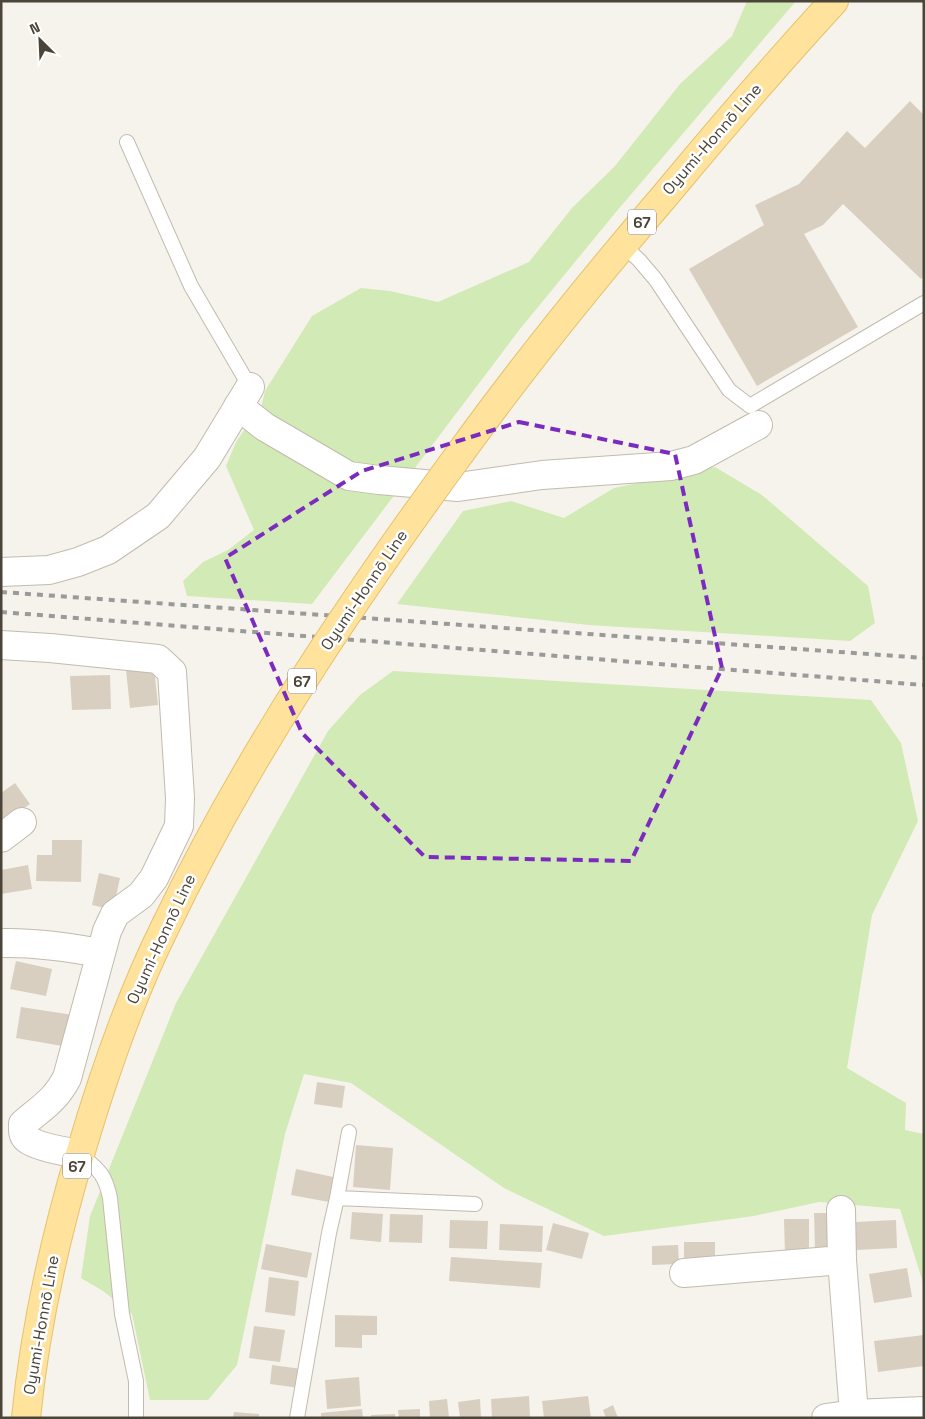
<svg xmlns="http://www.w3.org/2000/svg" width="925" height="1419" font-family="'Space Grotesk',sans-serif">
<rect width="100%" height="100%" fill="#f6f3ec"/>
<!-- green -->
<path fill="#d2eab5" d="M747,1h49l-180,211 -96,117 -208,275 -125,-8 -4,-15 20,-19 25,-12 26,-20 -28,-64 10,-24 26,-38 3,-13 47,-75 49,-28 29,3 48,11 91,-40 43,-54 43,-42 65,-82 52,-48z
M715,467l47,28 106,91 7,37 -25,18 -261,-16 -192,-21 66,-93 48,-10 53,17 50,-30z
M393,671l478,29 30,43 17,78 -46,94 -25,153 59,35 -1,27 19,4v152l-24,-77 -81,-7 -65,14 -150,20 -100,-48 -153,-105 -47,-9 -19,60 -48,231 -29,35h-58l-18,-86 -29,-23 -22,-13 9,-62 86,-213 152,-272 32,-36z"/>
<!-- building -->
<path fill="#d8cfc1" d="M910,101l14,14v161l-3,3 -78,-75 -20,21 -19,9 54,93 -101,59 -68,-117 75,-44 -9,-20 44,-21 48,-53 18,17z
M154,667l4,38 -28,3 -4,-38z
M110,675l1,34 -39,1 -2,-34z
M15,783l15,21 -29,20v-31z
M52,840h30l-1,42 -45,-1 1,-26h15z
M28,865l4,24 -31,5v-24z
M99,873l21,5 -7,32 -21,-5z
M16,961l36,8 -6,27 -36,-7z
M21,1007l52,8 -5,32 -52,-9z
M317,1082l28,4 -3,22 -28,-4z
M356,1145l37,3 -3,42 -37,-3z
M296,1169l37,8 -4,25 -38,-7z
M352,1212l31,2 -2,28 -31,-3z
M814,1213h18v37l-17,1z
M390,1214l33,1 -1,28 -33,-1z
M784,1219h25v35l-24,1z
M450,1220l38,1 -1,28 -38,-1z
M896,1220l1,28 -41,2 -1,-28z
M553,1223l36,10 -7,26 -36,-9z
M500,1224l43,2 -1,26 -43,-2z
M684,1242h31v20h-31z
M266,1244l46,9 -5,25 -46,-9z
M678,1245l1,19 -27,1v-19z
M451,1257l91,6 -2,25 -91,-7z
M907,1268l5,29 -38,6 -5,-29z
M269,1277l30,4 -4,35 -30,-4z
M335,1315l42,1v19h-15v13l-27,-1z
M254,1326l31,4 -5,32 -31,-4z
M924,1335v31l-46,6 -4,-31z
M272,1365l30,4 -2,19 -30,-4z
M359,1377l2,29 -34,3 -2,-29z
M529,1396l1,22h-38l-1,-19z
M588,1396l3,22h-47l-2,-17z
M447,1399l2,18 -19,1 -1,-17z
M480,1399l1,18 -21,1 -2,-16z
M613,1405l5,13h-12l-3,-8z
M362,1409l1,9h-42v-5z
M420,1409v9h-21l-1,-8z
M234,1412l25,2v4h-26z
M395,1414v4h-24v-3z"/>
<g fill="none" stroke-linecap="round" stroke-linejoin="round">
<!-- lane casing -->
<g stroke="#c2bbae" stroke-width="16">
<path id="lane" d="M127,142l64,144 59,101
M623,245l16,15 17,20 73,110 21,16 174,-103
M80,1154c19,16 25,20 30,44l12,116 14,67v37
M337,1198l138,6
M297,1418l32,-185 8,-35 12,-66"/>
</g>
<!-- street casing -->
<g stroke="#c2bbae" stroke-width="30">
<path id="street" d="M238,406l27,21 84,49 30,4 79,7 84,-12 129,-9 23,-6 64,-35
M1,572l48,-2 29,-8 30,-12 50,-34 49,-58 43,-71
M1,645l49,3 108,11 14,13 8,126 -1,28 -25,52 -13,17 -26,19 -8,17 -40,147c-13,24 -25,29 -44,46 0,5 -1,11 4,15 10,8 40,13 53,15
M1,838l21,-16
M1,943c34,-1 67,4 99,10
M841,1210l1,50 12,154
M684,1273l158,-13
M826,1418l28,-4 70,-3"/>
</g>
<!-- primary casing -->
<g stroke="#e6c16a" stroke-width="30">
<path id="primary" d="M461,452c65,-90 135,-176 207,-260 54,-65 109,-129 166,-191
M26,1418c9,-91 29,-180 55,-267 23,-78 49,-154 85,-226"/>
</g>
<!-- lane -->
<use href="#lane" stroke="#fff" stroke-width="14"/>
<!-- street -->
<use href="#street" stroke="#fff" stroke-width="28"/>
<!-- primary -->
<use href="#primary" stroke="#ffe39c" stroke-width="28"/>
<!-- rail -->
<path stroke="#9a9a9a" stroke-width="4" stroke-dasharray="6 6" stroke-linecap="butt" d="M1,592l923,66
M1,612l923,73"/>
<!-- primary-bridge casing -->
<g stroke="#e6c16a" stroke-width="30" stroke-linecap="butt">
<path id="primary-bridge" d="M166,925c81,-169 185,-323 295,-473"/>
</g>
<!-- primary-bridge -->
<use href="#primary-bridge" stroke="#ffe39c" stroke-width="28"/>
</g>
<!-- marked area -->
<path fill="none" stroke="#7b2cbf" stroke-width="4" stroke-dasharray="10 6" stroke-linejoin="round" d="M519,422l156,32 47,214 -91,193 -206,-4 -123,-124 -77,-175 137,-87z"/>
<g text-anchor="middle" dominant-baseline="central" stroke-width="5" stroke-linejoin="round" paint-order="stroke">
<!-- shield labels -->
<g fill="#fff" stroke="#817c74" stroke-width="1">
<rect x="628" y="209.5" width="28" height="25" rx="4"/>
<rect x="288" y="668.5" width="28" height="25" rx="4"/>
<rect x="63" y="1153.5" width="28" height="25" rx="4"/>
</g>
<g font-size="15" font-weight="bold" fill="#4b4439">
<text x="642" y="222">67</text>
<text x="302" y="681">67</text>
<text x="77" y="1166">67</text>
</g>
<!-- street labels -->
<g font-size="16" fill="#4b4439" stroke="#fff">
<text transform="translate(712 139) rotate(-49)">Oyumi-Honnō Line</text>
<text transform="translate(364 590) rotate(-56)">Oyumi-Honnō Line</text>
<text transform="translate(161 939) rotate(-65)">Oyumi-Honnō Line</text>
<text transform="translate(41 1325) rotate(-80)">Oyumi-Honnō Line</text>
</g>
</g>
<!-- border -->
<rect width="925" height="1419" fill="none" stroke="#4b4439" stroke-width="5"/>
<!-- north arrow -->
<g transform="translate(40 40) rotate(336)" stroke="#ffffff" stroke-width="4" paint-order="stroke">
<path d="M0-4L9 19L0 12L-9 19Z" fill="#4b4439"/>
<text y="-8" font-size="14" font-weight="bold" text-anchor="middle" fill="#4b4439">N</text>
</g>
</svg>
